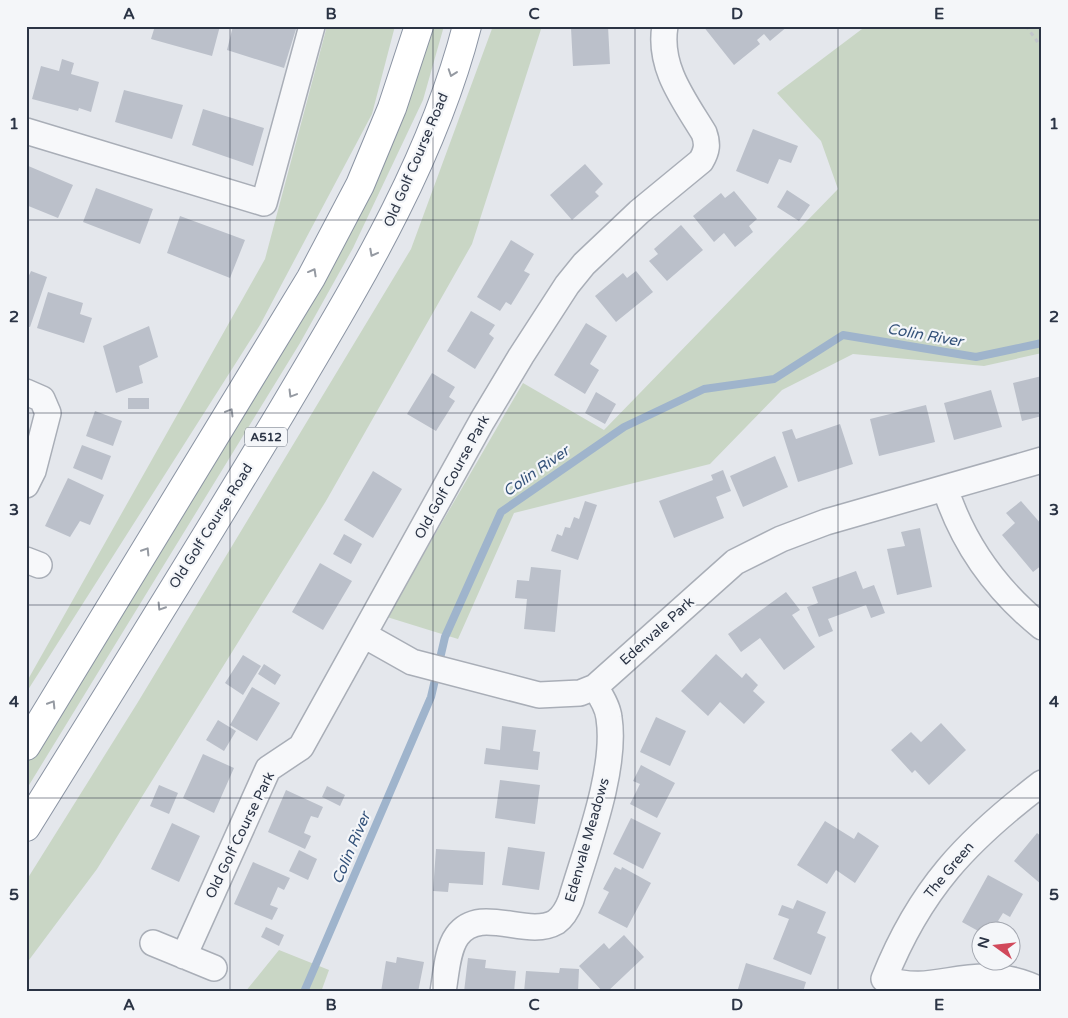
<svg xmlns="http://www.w3.org/2000/svg" width="1068" height="1018" font-family="'Varela Round',sans-serif">
<rect width="100%" height="100%" fill="#e4e7ec"/>
<!-- green -->
<path fill="#c9d6c5" d="M327,26h68l-23,88 -112,211 -234,368v-10l239,-424z
M428,26h16l-21,74 -70,148 -53,95 -274,447v-29l201,-329z
M493,26h49l-70,218 -146,257 -229,368 -71,95v-83l112,-179 273,-453z
M866,26h176v327l-58,13 -131,-12 -71,36 -72,74 -196,49 -56,126 -71,-22 136,-234 81,47 234,-241 -17,-48 -44,-48z
M279,950l50,20 -8,22h-76z"/>
<g fill="none" stroke-linecap="round" stroke-linejoin="round">
<!-- stream -->
<path stroke="#9fb4cc" stroke-width="8" d="M304,992l127,-295 14,-60 56,-125 123,-85 80,-38 70,-10 69,-44 133,22 66,-14"/>
</g>
<!-- building -->
<path fill="#bbc0ca" d="M155,26h65l-8,30 -61,-17z
M233,26h54l9,3 -12,39 -57,-18z
M608,26l2,38 -37,2 -2,-38z
M703,26h85l-18,15 -6,-7 -7,6 3,4 -26,21z
M62,59l12,4 -3,11 28,8 -8,30 -12,-4 -1,3 -46,-12 9,-33 18,5z
M124,90l59,15 -11,34 -57,-17z
M203,109l61,19 -11,38 -61,-21z
M753,129l45,17 -7,17 -12,-4 -11,25 -32,-13z
M585,164l18,20 -8,8 4,4 -27,24 -22,-25z
M26,165l47,20 -15,33 -32,-13z
M96,188l57,21 -13,35 -57,-22z
M787,190l23,15 -11,16 -22,-14z
M734,191l23,28 -8,7 4,6 -18,15 -11,-14 -10,9 -21,-26 28,-23 4,5z
M180,216l65,24 -15,38 -63,-25z
M681,225l22,25 -36,31 -18,-20 9,-7 -4,-5z
M511,240l23,14 -10,17 6,3 -19,31 -5,-3 -6,9 -23,-14z
M31,271l16,6 -17,50 -4,-1v-44z
M636,271l17,21 -37,30 -21,-26 28,-23 4,5z
M48,292l35,11 -3,11 12,4 -8,25 -47,-15z
M471,311l24,14 -6,9 5,4 -19,31 -28,-18z
M586,323l21,13 -17,28 9,6 -14,24 -31,-19z
M149,326l9,31 -19,9 4,17 -27,10 -13,-47z
M432,373l23,14 -6,10 6,4 -19,30 -29,-17z
M1042,376v40l-20,5 -9,-38z
M991,390l11,37 -48,13 -10,-37z
M596,392l20,12 -11,20 -20,-11z
M128,398h21v11h-21z
M926,405l9,37 -56,14 -9,-37z
M95,411l27,10 -9,25 -27,-10z
M840,424l13,40 -55,18 -16,-50 10,-3 4,10z
M82,445l29,11 -9,24 -29,-12z
M775,456l13,31 -45,20 -13,-31z
M723,470l8,21 -15,6 8,21 -50,20 -15,-37 54,-21 -2,-5z
M373,471l29,18 -29,49 -29,-18z
M68,478l36,17 -14,30 -10,-4 -10,16 -25,-11z
M585,501l12,4 -19,55 -27,-9 6,-17 5,2 3,-9 5,1 4,-11 5,2z
M1021,501l21,24v40l-9,7 -31,-37 13,-12 -9,-10z
M920,528l12,59 -35,8 -10,-46 18,-3 -4,-14z
M344,534l18,10 -11,20 -18,-10z
M320,563l32,18 -29,49 -31,-18z
M531,567l30,3 -6,62 -31,-3 3,-30 -12,-1 2,-18 12,1z
M856,571l7,18 11,-4 11,28 -14,5 -5,-13 -38,14 5,12 -14,6 -12,-30 11,-4 -6,-16z
M786,592l14,18 -8,5 23,32 -31,23 -24,-32 -19,14 -13,-18z
M716,654l26,24 4,-5 12,12 -5,6 12,11 -21,22 -24,-22 -12,14 -27,-25z
M243,655l18,11 -18,29 -18,-12z
M264,664l17,11 -6,10 -17,-11z
M252,687l28,16 -23,38 -27,-16z
M656,717l30,14 -16,35 -30,-14z
M218,720l18,11 -12,20 -18,-11z
M941,723l25,27 -37,35 -14,-15 -3,3 -21,-23 20,-18 10,10z
M502,726l34,4 -3,21 7,1 -2,18 -54,-6 2,-16 14,2z
M203,754l31,14 -20,45 -31,-15z
M641,765l34,18 -18,35 -27,-14 10,-20 -7,-3z
M500,780l40,5 -5,39 -40,-6z
M159,785l19,8 -9,21 -19,-8z
M327,786l18,9 -5,11 -18,-9z
M286,790l37,17 -5,11 -7,-2 -4,9 -3,8 7,3 -6,13 -37,-17z
M631,818l30,15 -18,36 -30,-15z
M825,821l29,18 4,-7 21,14 -24,37 -19,-13 -9,14 -30,-19z
M172,823l28,13 -21,46 -28,-13z
M1037,833l5,4v48l-28,-24z
M508,847l37,5 -6,38 -37,-5z
M436,849l49,3 -2,33 -34,-2 -1,9 -15,-1z
M299,850l18,9 -9,21 -19,-9z
M253,862l37,16 -6,12 -6,-3 -8,18 8,3 -6,12 -38,-16z
M615,867l6,3 1,-3 29,16 -24,45 -29,-15 11,-21 -6,-3z
M988,875l35,19 -13,23 -7,-4 -5,8 16,8 -4,6v-5l-30,2 -18,-10z
M797,900l29,12 -9,21 9,4 -15,38 -38,-16 16,-40 -11,-4 4,-10 11,4z
M266,927l18,8 -5,11 -18,-9z
M624,935l20,22 -37,35h-4l-24,-26 25,-23 5,6z
M397,957l27,5 -6,30h-37l5,-31 10,2z
M468,958l18,2 -1,8 31,3 -2,21h-50z
M746,963l60,19 -3,10h-66z
M560,968l19,1 -1,23h-54l2,-21 33,2z"/>
<g fill="none" stroke-linecap="round" stroke-linejoin="round">
<!-- minor casing -->
<g stroke="#a9aeb7" stroke-width="28">
<path id="minor" d="M26,131l238,72 48,-177
M26,392l16,7 6,14 -15,58 -7,14
M945,488c18,56 51,102 97,139
M26,560l13,5
M364,635l48,27 127,33 41,-2 15,-6 140,-125 46,-23 45,-17 216,-62
M1042,783c-76,58 -122,106 -158,196 42,13 62,-2 102,-2 20,0 39,5 56,14
M153,943l61,25
M184,956l84,-187 33,-22 181,-326 39,-65 46,-71 17,-21 55,-52 62,-51c6,-10 7,-17 3,-28 -20,-33 -46,-66 -39,-107
M443,992c3,-17 4,-42 14,-56 23,-32 70,3 99,-14 7,-5 12,-14 15,-22 15,-51 46,-130 38,-182 -1,-11 -8,-22 -14,-31"/>
</g>
<!-- highway casing -->
<g stroke="#8b94a3" stroke-width="30">
<path id="highway" d="M26,746l285,-468 49,-93 32,-77 27,-82
M26,827c86,-138 172,-276 256,-416 72,-122 149,-245 185,-385"/>
</g>
<!-- path -->
<path stroke="#c2c5cb" stroke-width="3" stroke-dasharray="4 4" stroke-linecap="butt" d="M1026,26l16,22"/>
<!-- minor -->
<use href="#minor" stroke="#f7f8fa" stroke-width="25"/>
<!-- highway -->
<use href="#highway" stroke="#fff" stroke-width="28"/>
</g>
<!-- one-way arrows -->
<defs><path id="oneway-chevron" d="M-2-3.5L2.5 0L-2 3.5" fill="none" stroke-width="1.6" stroke-linecap="round" stroke-linejoin="round" transform="scale(1.25)"/></defs>
<g stroke="#959aa2">
<use href="#oneway-chevron" transform="translate(452 73) rotate(109)"/>
<use href="#oneway-chevron" transform="translate(373 253) rotate(118)"/>
<use href="#oneway-chevron" transform="translate(313 272) rotate(-61)"/>
<use href="#oneway-chevron" transform="translate(292 394) rotate(121)"/>
<use href="#oneway-chevron" transform="translate(230 412) rotate(-59)"/>
<use href="#oneway-chevron" transform="translate(146 551) rotate(-58)"/>
<use href="#oneway-chevron" transform="translate(161 607) rotate(122)"/>
<use href="#oneway-chevron" transform="translate(52 704) rotate(-58)"/>
</g>
<!-- grid -->
<path fill="none" stroke="#2b3445" stroke-width="1" stroke-opacity="0.55" d="M230,26v966M433,26v966M635,26v966M838,26v966M26,220h1016M26,413h1016M26,605h1016M26,798h1016"/>
<g text-anchor="middle" dominant-baseline="central" stroke-width="4.5" stroke-linejoin="round" paint-order="stroke">
<!-- shield labels -->
<rect fill="#f4f6f9" stroke="#676e7b" stroke-width="1" x="245" y="427.5" width="42" height="19" rx="4"/>
<g font-size="12" font-weight="bold" fill="#2b3445">
<text x="266" y="437">A512</text>
</g>
<!-- street labels -->
<g font-size="14" fill="#2b3445" stroke="#f4f6f9">
<text transform="translate(416 160) rotate(-67)">Old Golf Course Road</text>
<text transform="translate(452 477) rotate(-61)">Old Golf Course Park</text>
<text transform="translate(211 526) rotate(-58)">Old Golf Course Road</text>
<text transform="translate(657 631) rotate(-42)">Edenvale Park</text>
<text transform="translate(240 835) rotate(-64)">Old Golf Course Park</text>
<text transform="translate(587 840) rotate(-74)">Edenvale Meadows</text>
<text transform="translate(949 870) rotate(-50)">The Green</text>
</g>
<!-- water labels -->
<g font-size="15" font-style="italic" fill="#34527a" stroke="#f4f6f9">
<text transform="translate(925 335) rotate(10)">Colin River</text>
<text transform="translate(536 471) rotate(-35)">Colin River</text>
<text transform="translate(351 848) rotate(-67)">Colin River</text>
</g>
</g>
<!-- border -->
<rect width="1068" height="1018" fill="none" stroke="#f4f6f9" stroke-width="55"/>
<!-- north arrow -->
<g transform="translate(996 946) rotate(285)"><circle r="24" fill="#f4f6f9" stroke="#a4a8b1"/>
<path d="M0-4L9 19L0 12L-9 19Z" fill="#d1495b"/>
<text y="-8" font-size="14" font-weight="bold" text-anchor="middle" fill="#2b3445">N</text>
</g>
<rect x="28" y="28" width="1012" height="962" fill="none" stroke="#2b3445" stroke-width="2"/>
<g font-size="16" text-anchor="middle" font-weight="bold" fill="#2b3445">
<text x="129" y="19">A</text>
<text x="331" y="19">B</text>
<text x="534" y="19">C</text>
<text x="737" y="19">D</text>
<text x="939" y="19">E</text>
<text x="14" y="129">1</text>
<text x="1054" y="129">1</text>
<text x="14" y="322">2</text>
<text x="1054" y="322">2</text>
<text x="14" y="515">3</text>
<text x="1054" y="515">3</text>
<text x="14" y="707">4</text>
<text x="1054" y="707">4</text>
<text x="14" y="900">5</text>
<text x="1054" y="900">5</text>
<text x="129" y="1010">A</text>
<text x="331" y="1010">B</text>
<text x="534" y="1010">C</text>
<text x="737" y="1010">D</text>
<text x="939" y="1010">E</text>
</g>
</svg>
